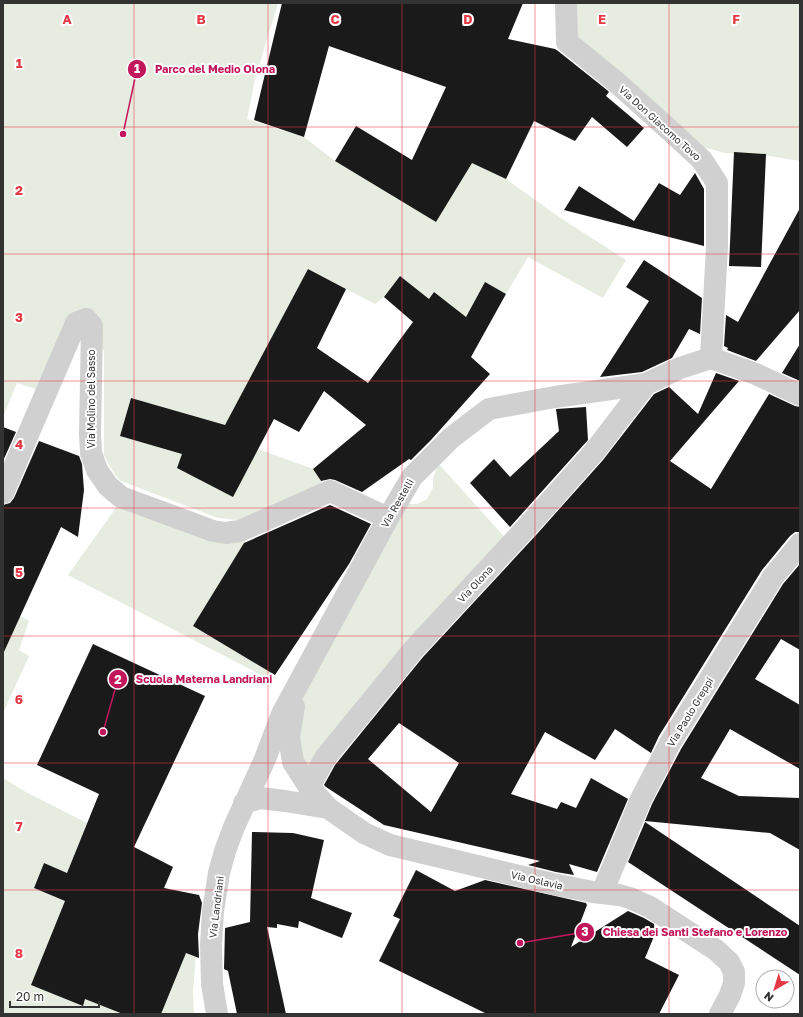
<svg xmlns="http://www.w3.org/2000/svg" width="803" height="1017" font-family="'Golos Text',sans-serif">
<rect width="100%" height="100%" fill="#fff"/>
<!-- green -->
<path fill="#e6ecdf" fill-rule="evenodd" d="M3,3h275l-23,76 -8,40 57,18 31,24 101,61 21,-34 -20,-13 14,-23 55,27 53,38 67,43 -23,38 -75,-41 -22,37 -21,-11 -19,34 -37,-18 -29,-23 -16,21 -9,7 -67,-35 -89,168 39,12 55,20 9,14 -11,8 -59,28 -14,1 -20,-2 -97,-37c-8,-7 -12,-17 -17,-26v-105l-32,-15 -30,56 -25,-8 -14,34zM131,398l62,18 -73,20z
M566,3h234v158l-31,-5 -44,-3 -22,-6 -136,-105z
M438,463l70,78 -198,233c-6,-10 -13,-29 -14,-41 -1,-15 6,-32 10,-46l99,-183h12l10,-5 6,-11v-9z
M118,505l134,26 -59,95 82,49 -2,6 -205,-106z
M3,607l26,14 -10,29 10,6 -26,57z
M3,778l23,14 61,31 -20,50 -23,-10 -10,25 162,69 -3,33 1,24h-191z"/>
<!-- building -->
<path fill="#1a1a1a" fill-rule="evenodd" d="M282,3h241l-15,36 47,10 3,2 49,39 2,2 -3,4 38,32 -17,19 -35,-30 -17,24 -41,-20 -28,58 -34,-16 -36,59 -101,-61 21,-35 56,34 34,-73 -117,-41 -25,91 -50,-17z
M734,152l32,2 -5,113 -32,-1z
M695,173l9,16v57l-140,-36 15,-24 55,35 25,-38 21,12z
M800,208v102l-44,51 -29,-11 1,-2 -4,-2 2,-31 12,7z
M644,260l58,38 -2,36 -11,-5 -17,29 -30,14 -42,5 49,-76 -23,-14z
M308,269l38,20 -29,59 51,35 45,-61 -29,-25 16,-21 29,23 5,-7 32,25 19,-35 21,12 -35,63 19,17 -59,66 -20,20 -2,-1 -47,33 -27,-12 -5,-1 -9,2 -8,-12 53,-44 -42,-34 -25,41 -25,-13 -41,78 -56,-29 5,-14 -62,-18 11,-38 94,27z
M800,344v37l-18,-8z
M716,373l23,8 -69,80 41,28 58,-95 26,12 5,1v125h-5l-5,4 -28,34 -103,166 -8,17 -36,-24 -20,31 -50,-28 -34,62 46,15 4,-7 15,6 15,-30 37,21 -31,73 -28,-8 5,11 -18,-3 -28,-7 12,-4 -156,-36 -58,-38 -2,-2 11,-20 88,-108 114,-123 66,-74 51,-66 15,-7 29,27zM399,723l60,40 -28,49 -63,-53z
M586,407l2,33 -78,87 -40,-44 24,-24 16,18 49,-46 -3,-22z
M3,427l13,5 -13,29z
M39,441l40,15 3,8 2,26 -6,47 -17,-10 -58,127v-149l7,-2 4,-5z
M330,505l41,19 -22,40 -74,111 -82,-49 51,-83z
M800,564v86l-19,-11 -26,40 45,26v64l-70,-40 -29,49 38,18 61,2v52l-30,-17 -125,-12 7,-17 29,-55 102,-165z
M93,644l112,52 -71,151 39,20 -9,21 35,7 3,8 -4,31 1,24 -13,-5 -25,61h-38l-38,-15 -2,7 -52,-21 34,-84 -31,-13 10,-25 23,10 32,-79 -62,-29z
M645,822l155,104v49l-172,-113z
M252,832l41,1 31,7 -13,58 41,15 -10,25 -43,-17 -1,7 -21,-4v4l-10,-1 19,87h-49l-9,-43 -4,-2 1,-41 25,-6z
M416,870l39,21 30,-11 101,23 1,2 -16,42 57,-36 16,7 10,6 1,10 -10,24 34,17 -20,39h-172l-108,-53 21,-42 -7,-3z"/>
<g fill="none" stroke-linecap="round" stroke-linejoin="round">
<!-- street -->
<path stroke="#d0d0d0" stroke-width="22" d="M566,3l1,39 48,39 60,54 27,25 15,23v63l-6,112
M711,358l45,16 44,21
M3,493l73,-170 10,-4 6,7 -2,109 1,18 6,17 11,16 13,11 92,34 13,2 14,-2 90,-40 58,27
M294,707l-5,30 4,25 16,25 19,21 36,25 26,12 163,39 40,8 26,3 11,3 20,9 66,43 13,12 5,10v11l-4,12 -10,19
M309,787l16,-29 89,-109 114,-123 66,-74 52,-68
M244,803l16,-5 25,3 43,7
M602,893l39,-94 29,-56 103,-166 27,-33
M217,1014l-5,-30 -1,-39 2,-34 6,-38 6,-22 9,-24 31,-68 17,-45 106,-196 24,-41 39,-39 38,-29 66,-12 91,-13 34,-16 31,-10"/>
</g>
<!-- grid -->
<path fill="none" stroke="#e63946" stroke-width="1" stroke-opacity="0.55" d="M134,3v1011M268,3v1011M402,3v1011M535,3v1011M669,3v1011M3,127h797M3,254h797M3,381h797M3,508h797M3,636h797M3,763h797M3,890h797"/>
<g text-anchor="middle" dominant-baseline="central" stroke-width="4" stroke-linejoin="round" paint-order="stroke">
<!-- street labels -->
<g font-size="10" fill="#333" stroke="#fff">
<text transform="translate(660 123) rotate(42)">Via Don Giacomo Tovo</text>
<text transform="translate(91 399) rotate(-90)">Via Molino del Sasso</text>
<text transform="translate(397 503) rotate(-60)">Via Restelli</text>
<text transform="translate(475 584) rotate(-47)">Via Olona</text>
<text transform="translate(690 712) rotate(-59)">Via Paolo Greppi</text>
<text transform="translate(537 880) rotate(13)">Via Oslavia</text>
<text transform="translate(216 907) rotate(-83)">Via Landriani</text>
</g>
</g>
<g font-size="13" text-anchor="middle" font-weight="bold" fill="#e63946" stroke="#fff" stroke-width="4" stroke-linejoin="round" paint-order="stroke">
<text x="67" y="24">A</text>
<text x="201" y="24">B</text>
<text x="335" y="24">C</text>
<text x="468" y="24">D</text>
<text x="602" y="24">E</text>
<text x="736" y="24">F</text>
<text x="19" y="68">1</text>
<text x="19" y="195">2</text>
<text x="19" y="322">3</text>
<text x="19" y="449">4</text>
<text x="19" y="577">5</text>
<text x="19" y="704">6</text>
<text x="19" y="831">7</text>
<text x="19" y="958">8</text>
</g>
<!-- callouts -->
<path fill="none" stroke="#c2185b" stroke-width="1.5" d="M123 134L137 69M103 732L118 679M520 943L585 932"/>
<g fill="#c2185b" stroke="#fff" stroke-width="1.5">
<circle cx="123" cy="134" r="4"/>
<circle cx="103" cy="732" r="4"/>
<circle cx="520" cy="943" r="4"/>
<circle cx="137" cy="69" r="10"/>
<circle cx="118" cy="679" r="10"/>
<circle cx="585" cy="932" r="10"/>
</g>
<g font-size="12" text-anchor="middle" font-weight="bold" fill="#fff">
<text x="137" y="73">1</text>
<text x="118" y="684">2</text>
<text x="585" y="936">3</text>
</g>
<g font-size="11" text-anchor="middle" font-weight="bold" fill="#c2185b" stroke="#fff" stroke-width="4" stroke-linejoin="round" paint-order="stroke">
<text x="215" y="73">Parco del Medio Olona</text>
<text x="204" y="683">Scuola Materna Landriani</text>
<text x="695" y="936">Chiesa dei Santi Stefano e Lorenzo</text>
</g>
<!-- border -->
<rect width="803" height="1017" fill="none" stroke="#333333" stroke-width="8"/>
<!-- north arrow -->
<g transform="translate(775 989) rotate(218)"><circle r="19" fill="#ffffff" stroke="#adadad"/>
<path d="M0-3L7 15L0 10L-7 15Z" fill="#e63946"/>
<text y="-6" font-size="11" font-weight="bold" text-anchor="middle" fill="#333333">N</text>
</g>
<!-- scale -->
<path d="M10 1001v6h89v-6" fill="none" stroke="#333333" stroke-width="2"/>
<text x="16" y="1001" font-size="12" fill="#333333" stroke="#ffffff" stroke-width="3" paint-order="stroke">20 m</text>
</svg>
